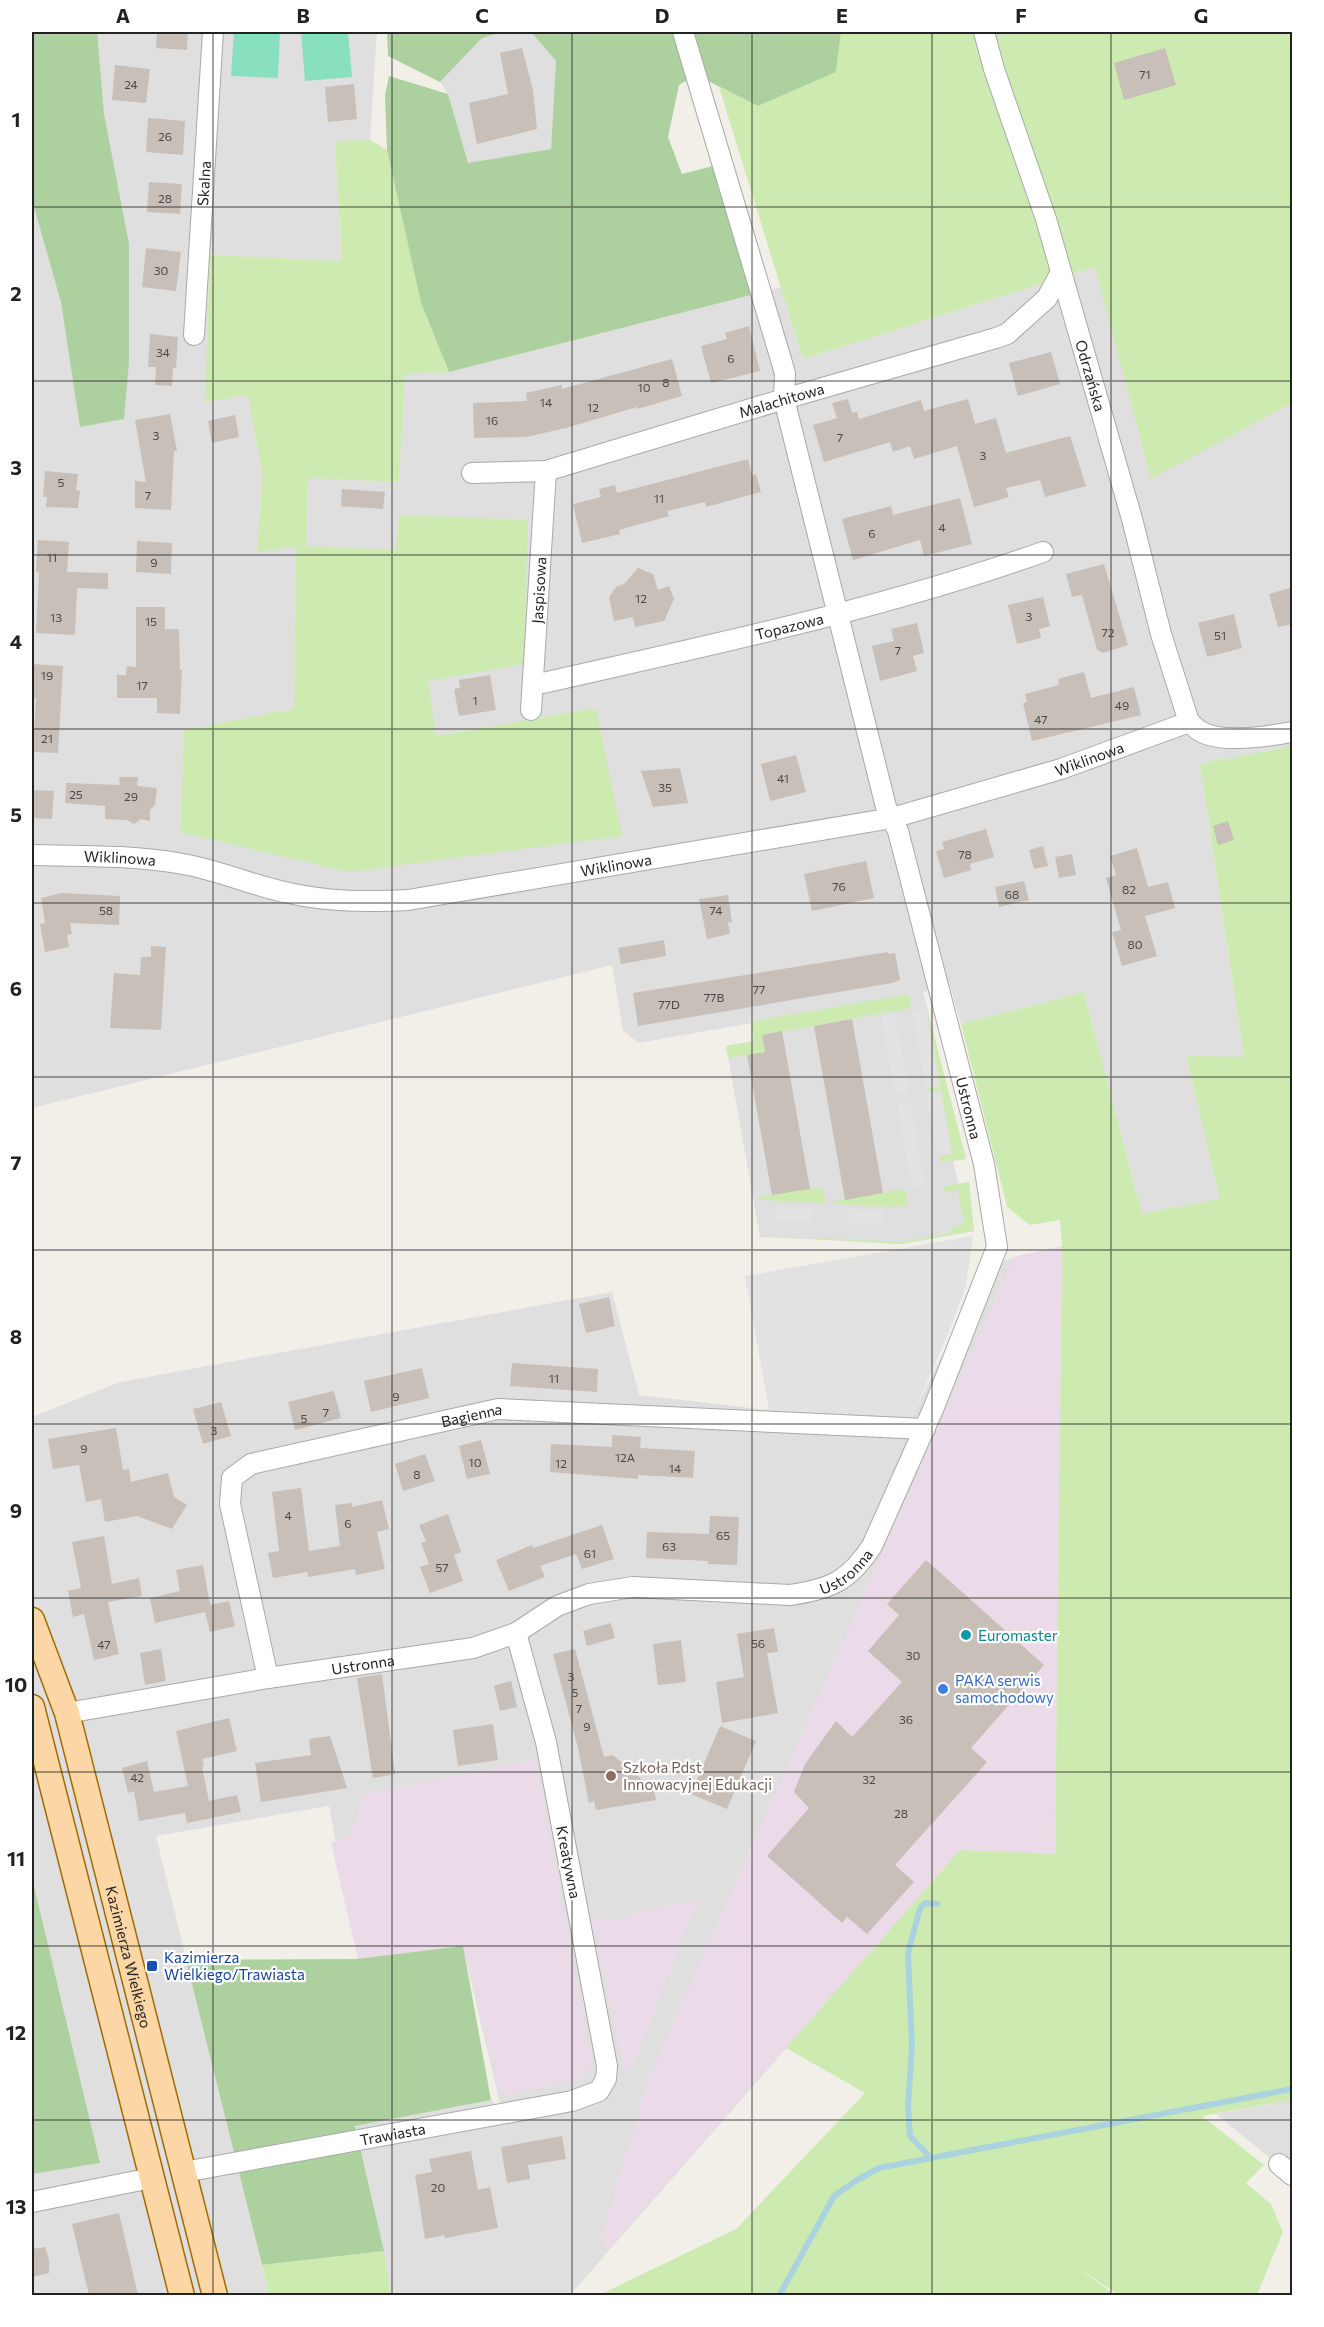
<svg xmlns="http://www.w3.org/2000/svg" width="1324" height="2327" font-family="Commissioner,sans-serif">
<rect width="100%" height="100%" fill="#f2efe9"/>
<!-- residential -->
<path fill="#e0dfdf" d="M32,32h345l-7,108 -35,2 7,119 -132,-6 -4,147 42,-8 14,80 -5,77 39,-6 -2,164 -110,21 -4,102 416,-124 -160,28 -37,-221 -2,35 -91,-3 2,-69 91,4 6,-109 44,-1 332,-85 22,72 293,-92 55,211 141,-75v343l-92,18 44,294 -58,-2 34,143 -78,15 -58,-222 -123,32 -11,-38 -27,6 43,167 -13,2 5,23 11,-2 5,49 -73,13 -141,-7 -34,-191 28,-5 -3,-18 -112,20 -16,-12 -11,-66 -580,143z
M503,32h28l25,29 -5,88 -84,15 -19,-70 -8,-12 43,-45z
M1062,1246l-7,608 -95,-4 -390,445 -179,1 -7,-45 -29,-125 136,-26 11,12 -39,-165 -105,12 -29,-153 -173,30 113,459 -237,1v-879l88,-35 492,-90 27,103 130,15 143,7 71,-147 31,-13z
M1292,2100v76l-76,-62z"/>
<!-- industrial -->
<path fill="#ebdbe8" d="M1062,1246l-7,608 -95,-4 -352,400 -7,-12 49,-163 364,-818z
M536,1760l56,304 -13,16 -78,16 -38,-149 -105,12 -27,-116 19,-7 13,-41z
M697,1901l-64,165 -9,3 -32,-150 25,1 25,-9z"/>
<!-- grass -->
<path fill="#cdebb0" d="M841,32h451v371l-141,76 -56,-212 -292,92 -84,-272 39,19 78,-34z
M370,140l17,10 34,153 28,69 -44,2 -6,108 -91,-4 -2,68 90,4 3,-35 129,5 -4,144 -96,17 8,55 160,-28 26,128 -273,36 -169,-40 4,-102 110,-21 2,-163 -39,6 5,-78 -14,-79 -43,7 5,-147 132,6 -7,-119z
M1292,746v1354l-90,16 62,49 -18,18 25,21 12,28 -26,63h-139l-48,-33 45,33 -518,1 139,-67 129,-136 -79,-45 174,-198 95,4 7,-608 -2,-26 -30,5 -23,-18 -46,-183 123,-32 58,222 78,-15 -34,-143 58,1 -44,-293z
M909,994l2,14 -148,27 2,17 -37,6 -2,-12 28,-5 -3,-19z
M926,1005l40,154 -24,3 -4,-6 14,-3 -11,-63 -15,2v-3l14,-3z
M969,1182l5,49 -73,13 -141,-9 141,7 51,-9 -1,-6 13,-3 -6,-34 -13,2 -2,-6z
M823,1187l3,16 -67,-3v-3z
M905,1189l3,16 -14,2 -62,-3v-2z
M384,2251l7,44h-122l-7,-30z"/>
<!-- forest -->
<path fill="#add19e" d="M32,32h65l7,82 25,130v118l-5,57 -44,8 -19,-125 -29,-102z
M387,32h116l-21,6 -42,44 -52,-26z
M531,32h310l-5,40 -78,34 -62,-31 -17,10 -11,52 14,37 31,-8 38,129 -302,77 -28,-69 -34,-153 -2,-55 4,-19 59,18 20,69 83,-14 5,-88z
M33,1882l67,281 -68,11v-291z
M463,1946l28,154 -136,26 29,125 -122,14 -76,-305 171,-1z"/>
<!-- pitch -->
<path fill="#88e0be" d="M234,32h46l-2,46 -47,-2z
M301,32h47l4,45 -47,4z"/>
<!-- parking -->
<path fill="#e2e2e2" d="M926,1009l14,77 -14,3 -14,-78z
M895,1014l14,78 -14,3 -14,-79z
M941,1090l11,63 -14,3 -12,-64z
M911,1103l14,83 -13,2 -15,-83z
M776,1206l36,2 -1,14 -36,-2z
M847,1209l36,2v14l-36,-1z
M973,1236l-7,50 -18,48 -36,83 -143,-7 -24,-134z"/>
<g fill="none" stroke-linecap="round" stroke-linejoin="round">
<!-- stream -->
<path stroke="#aad3df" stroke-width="6" d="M931,2158l-21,-22 -2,-29 4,-61 -4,-93 12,-45 5,-5 12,1
M779,2296l55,-100 23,-16 22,-12 413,-79"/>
</g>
<!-- building -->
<path fill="#c7bfb8" d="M157,32h31l-1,18 -31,-2z
M522,48l11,42 4,39 -60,15 -8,-41 39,-9 -8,-41z
M1165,48l11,37 -52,15 -10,-37z
M115,65l35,4 -4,34 -34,-3z
M354,84l3,35 -29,3 -3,-35z
M148,118l37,3 -2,34 -37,-3z
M149,182l33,2 -2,30 -33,-2z
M146,248l35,4 -5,39 -34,-4z
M749,326l11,45 -49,12 -10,-37 26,-7 -2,-6z
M150,334l28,3 -2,31h-3l-1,18 -17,-1 1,-18h-8z
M1051,352l9,32 -42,12 -9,-33z
M672,359l10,37 -45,13v-2l-71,21 -40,9 -52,1 -1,-35 54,-2 -1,-8 36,-8v4z
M848,399l4,14 5,-1 2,7 62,-19 3,11 44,-12 7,25 21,-6 10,35 64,-17 16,50 -41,11 -5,-17 -34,8 3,9 -35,10 -17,-61 -43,13 -4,-13 -17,6 -3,-10 -66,20 -11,-37 24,-7 -5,-15z
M170,414l7,37h-3l-3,59 -36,-2v-27l11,1 -11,-62z
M235,415l4,22 -27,6 -4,-22z
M748,459l4,17 4,-2 5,18 -55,15 -1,-5 -38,9 2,5 -50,14 1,4 -38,9 -9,-39 28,-7 -2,-8 16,-4 2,8z
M45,471l33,3 -2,16 4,1 -2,17 -32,-1 1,-10h-4z
M342,489l43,3 -2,17 -42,-3z
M960,498l12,46 -48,12 -4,-16 -67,20 -11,-41 49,-13 2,9z
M38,540l31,2 -2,30 41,1v16l-31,-1 -2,47 -39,-2 3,-60 -3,-1z
M137,541l35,2 -1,31 -35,-2z
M1104,564l24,81 -25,8 -6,-3 -15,-55 -10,2 -6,-23z
M638,568l15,6 5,16 11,-4 5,13 -10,22 -29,6 -2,-10 -19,4 -5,-24 7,-10 8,-3z
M1293,587v37l-15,3 -9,-33z
M1043,597l7,29 -11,3 2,9 -24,6 -9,-39z
M136,607h29v22h14l1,41h2l-2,44 -23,-1v-15h-40v-23h9l1,-9 9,1z
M1234,614l8,34 -35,9 -9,-34z
M917,623l7,30 -11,3 4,15 -37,10 -8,-35 22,-5 -3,-12z
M32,664l31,2 -5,87 -25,-1 3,-54 -4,-1z
M1084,672l7,26 43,-11 7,28 -109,26 -9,-38 4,-1 -2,-8 34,-9 -1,-6z
M490,675l6,35 -37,6 -5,-27 6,-1 -1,-8z
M796,755l10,37 -36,9 -9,-37z
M680,768l8,35 -35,4 -12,-36z
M119,777h19l-1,9 20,2 -2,17 -5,5v11l-9,-2 -7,5 -7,-4 -22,-1v-13l-40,-3 1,-20 54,2z
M32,790l22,1 -2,28 -20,-1z
M1228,821l6,19 -16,5 -5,-19z
M986,829l8,28 -24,7 1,6 -27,8 -8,-27 8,-2 -2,-7z
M1043,846l5,20 -14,3 -5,-19z
M1137,848l11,39 20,-5 7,26 -30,8 12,40 -35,10 -10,-34 9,-2 -15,-52 10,-3 -6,-19z
M1072,854l4,21 -17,3 -4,-21z
M866,861l8,37 -62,13 -8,-37z
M1024,881l5,19 -30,7 -4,-20z
M62,893l58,3 -1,29 -49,-2 2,11 -5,1 2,12 -24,5 -5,-28 5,-1 -4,-25z
M728,895l4,28 -4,-1 2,12 -23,5 -8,-40z
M664,940l2,16 -45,8 -3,-16z
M151,946l15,1 -5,83 -51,-2 4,-55 26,2 1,-18h10z
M888,952v2l7,-1 5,27 -8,3 -254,43 -5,-33z
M852,1019l31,174 -38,7 -31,-174z
M782,1031l28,158 -38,6 -25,-140 18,-3 -3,-17z
M609,1297l6,29 -29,7 -7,-29z
M512,1363l86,6 -1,23 -87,-6z
M422,1368l7,30 -58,14 -7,-31z
M334,1391l7,27 -46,12 -7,-28z
M221,1402l10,34 -28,8 -10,-35z
M116,1428l7,42 6,-1 2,13 37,-9 6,24 13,8 -15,24 -35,-13 -32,6 -4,-23 -15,3 -7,-37 -26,4 -5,-30z
M612,1435l29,2 -1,11 55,3 -2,27 -55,-3v4l-88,-7 1,-28 61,3z
M481,1440l9,34 -23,5 -8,-33z
M425,1454l10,27 -32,10 -8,-27z
M301,1488l8,63 31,-5 -5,-41 17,-2v4l30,-7 7,29 -12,3 8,37 -29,6 -1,-6 -47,8 -1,-5 -34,6 -5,-25 11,-2 -7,-59z
M448,1514l13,38 -7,3 9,26 -33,12 -10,-26 9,-3 -8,-21 5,-2 -7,-16z
M710,1516l29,1 -2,48 -29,-1v-3l-62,-3 1,-26 62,2z
M602,1525l12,34 -32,10 -6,-15 -36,12 5,11 -36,14 -13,-31 36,-15 1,3z
M104,1536l8,48 27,-6 3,18 -34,6 11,52 -25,6 -10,-46 -11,3 -5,-26 13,-3 -9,-46z
M926,1560l118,105 -73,83 16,14 -92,103 19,17 -47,52 -20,-17 -5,6 -75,-67 42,-48 -15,-16 11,-28 31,-43 16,16 50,-55 -34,-31 31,-36 -12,-11z
M203,1565l7,40 19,-4 6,25 -25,6 -5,-20 -50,11 -5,-25 30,-7 -4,-21z
M611,1623l4,15 -28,8 -4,-15z
M774,1628l4,24 -11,1 11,60 -56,10 -6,-41 28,-5 -7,-43z
M681,1640l5,42 -28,3 -5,-41z
M161,1649l5,32 -21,4 -5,-32z
M575,1649l29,108 9,-2 41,35 2,10 -60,10 -2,-9 -5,2 -11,-55 -25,-94z
M382,1674l13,100 -22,4 -16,-100z
M511,1681l6,26 -17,4 -6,-25z
M229,1718l8,33 -35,8 2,8h-2l7,34 28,-6 4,17 -54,11 -2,-10 -46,8 -5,-30 -6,2 -6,-25 25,-7 7,31 34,-6 -12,-55z
M493,1724l5,36 -40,6 -5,-36z
M720,1726l36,15 -29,68 -36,-15z
M330,1736l17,52 -86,14 -6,-39 56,-8 -2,-16z
M562,2136l4,23 -38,6 2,14 -23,4 -6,-36z
M471,2151l7,39 12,-3 8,41 -53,10 -1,-3 -19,4 -10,-64 17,-3 -3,-13z
M119,2213l19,82h-49l-17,-71z
M45,2247l4,13v13l-17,4v-28z"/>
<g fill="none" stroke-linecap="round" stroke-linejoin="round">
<!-- minor casing -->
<g stroke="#a9a9a9" stroke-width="22">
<g id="minor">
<path id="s1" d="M984,32l10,37 52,150 86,300 29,115 28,88"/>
<path id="s2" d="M194,335l19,-303"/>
<path id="s3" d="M472,473l74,-2 238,-72 212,-61 11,-4 40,-36 14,-26"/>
<path id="s4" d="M534,685c171,-39 342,-74 509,-133"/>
<path id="s5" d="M531,710l15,-239"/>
<path d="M1189,722c4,3 7,7 11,9 20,13 70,5 92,1"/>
<path id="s6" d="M32,855c50,1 101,0 151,9 36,6 70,22 106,29 40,9 78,9 119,7l484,-82 169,-49 128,-47"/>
<path id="s7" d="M268,1678l-38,-174 2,-26 19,-14 247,-55 427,20"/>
<path id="s8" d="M67,1713l201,-35 205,-30 43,-15 41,-27 32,-12 44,-7 157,8c41,-6 59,-14 82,-49l62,-139 63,-160 -13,-83 -86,-333 -12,-24 -102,-408 1,-26 -102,-341"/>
<path d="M1279,2164l13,11"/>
<path id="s9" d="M184,2172l388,-71 27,-10 7,-12 1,-13 -61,-324 -30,-109"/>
<path d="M32,2202l119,-24"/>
</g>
</g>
<!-- major casing -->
<g stroke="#a06b00" stroke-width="27">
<g id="major">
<path id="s10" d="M32,1620l35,93 148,583"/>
<path d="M32,1707l150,589"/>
</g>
</g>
<!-- minor -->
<use href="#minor" stroke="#fff" stroke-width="20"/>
<!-- major -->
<use href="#major" stroke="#fcd6a4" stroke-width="24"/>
</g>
<!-- grid -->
<path fill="none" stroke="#222" stroke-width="1.5" stroke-opacity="0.55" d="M213,32v2264M392,32v2264M572,32v2264M752,32v2264M932,32v2264M1111,32v2264M32,207h1260M32,381h1260M32,555h1260M32,729h1260M32,903h1260M32,1077h1260M32,1250h1260M32,1424h1260M32,1598h1260M32,1772h1260M32,1946h1260M32,2120h1260"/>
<!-- markers -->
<circle fill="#0f9aa8" stroke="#fff" stroke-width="2" cx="966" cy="1635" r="6"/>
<circle fill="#3f7fe0" stroke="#fff" stroke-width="2" cx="943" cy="1689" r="6"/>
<circle fill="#8d6e63" stroke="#fff" stroke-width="2" cx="611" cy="1776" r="6"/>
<rect fill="#1a4fb4" stroke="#fff" stroke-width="2" x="146" y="1960" width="12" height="12" rx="3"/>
<g text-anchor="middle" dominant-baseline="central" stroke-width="4.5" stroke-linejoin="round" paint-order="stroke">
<!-- number labels -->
<g font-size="12" fill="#4b4948">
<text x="1145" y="74">71</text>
<text x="131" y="84">24</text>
<text x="165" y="136">26</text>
<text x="165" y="198">28</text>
<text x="161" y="270">30</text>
<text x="163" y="352">34</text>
<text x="731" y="358">6</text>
<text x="666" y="382">8</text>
<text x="644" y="387">10</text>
<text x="546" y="402">14</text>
<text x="593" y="407">12</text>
<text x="492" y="420">16</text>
<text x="156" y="435">3</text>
<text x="840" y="437">7</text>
<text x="983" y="455">3</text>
<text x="61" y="482">5</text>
<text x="148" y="495">7</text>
<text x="659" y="498">11</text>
<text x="942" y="527">4</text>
<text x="872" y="533">6</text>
<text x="52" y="557">11</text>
<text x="154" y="562">9</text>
<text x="641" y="598">12</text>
<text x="1029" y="616">3</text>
<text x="56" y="617">13</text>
<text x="151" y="621">15</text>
<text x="1108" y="632">72</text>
<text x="1220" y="635">51</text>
<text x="898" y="650">7</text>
<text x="47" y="675">19</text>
<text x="142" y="685">17</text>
<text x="475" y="700">1</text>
<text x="1122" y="705">49</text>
<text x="1041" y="719">47</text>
<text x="47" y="738">21</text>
<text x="783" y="778">41</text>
<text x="665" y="787">35</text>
<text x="76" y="794">25</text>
<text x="131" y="796">29</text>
<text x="965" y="854">78</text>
<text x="839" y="886">76</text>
<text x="1129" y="889">82</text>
<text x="1012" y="894">68</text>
<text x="106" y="910">58</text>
<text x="716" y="910">74</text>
<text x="1135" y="944">80</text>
<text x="759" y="989">77</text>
<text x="714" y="997">77B</text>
<text x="669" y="1004">77D</text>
<text x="554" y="1378">11</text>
<text x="396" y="1396">9</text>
<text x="326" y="1412">7</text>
<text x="304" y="1418">5</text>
<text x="214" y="1430">3</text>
<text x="84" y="1448">9</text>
<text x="625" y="1457">12A</text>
<text x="475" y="1462">10</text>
<text x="561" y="1463">12</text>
<text x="675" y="1468">14</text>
<text x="417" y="1474">8</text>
<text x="288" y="1515">4</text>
<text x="348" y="1523">6</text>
<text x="723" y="1535">65</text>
<text x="669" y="1546">63</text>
<text x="590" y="1553">61</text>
<text x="442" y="1567">57</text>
<text x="758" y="1643">56</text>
<text x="104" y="1644">47</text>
<text x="913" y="1655">30</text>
<text x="571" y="1676">3</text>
<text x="575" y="1692">5</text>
<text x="579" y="1708">7</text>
<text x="906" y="1719">36</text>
<text x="587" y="1726">9</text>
<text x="137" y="1777">42</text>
<text x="869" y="1779">32</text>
<text x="901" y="1813">28</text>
<text x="438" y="2187">20</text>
</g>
<!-- street labels -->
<g font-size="15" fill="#222" stroke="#fff">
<text stroke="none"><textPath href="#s2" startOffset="152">Skalna</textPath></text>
<text stroke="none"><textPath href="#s1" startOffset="360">Odrzańska</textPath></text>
<text stroke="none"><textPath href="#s3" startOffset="320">Malachitowa</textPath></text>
<text stroke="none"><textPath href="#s5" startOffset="120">Jaspisowa</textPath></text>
<text stroke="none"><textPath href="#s4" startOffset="262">Topazowa</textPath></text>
<text stroke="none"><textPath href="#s6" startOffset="1078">Wiklinowa</textPath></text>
<text stroke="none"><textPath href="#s6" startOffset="88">Wiklinowa</textPath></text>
<text stroke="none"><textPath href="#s6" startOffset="592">Wiklinowa</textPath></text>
<text transform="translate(969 1108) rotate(76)">Ustronna</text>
<text stroke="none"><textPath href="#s7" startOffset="454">Bagienna</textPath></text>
<text stroke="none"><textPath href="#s8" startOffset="804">Ustronna</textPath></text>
<text stroke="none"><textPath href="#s8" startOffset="300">Ustronna</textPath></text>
<text transform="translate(569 1862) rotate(79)">Kreatywna</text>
<text stroke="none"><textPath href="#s10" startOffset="351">Kazimierza Wielkiego</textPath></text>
<text stroke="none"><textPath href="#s9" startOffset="212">Trawiasta</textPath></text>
</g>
<!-- culture labels -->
<g font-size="15" fill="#0d838f" stroke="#fff" text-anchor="start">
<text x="978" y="1635">Euromaster</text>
</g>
<!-- shop labels -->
<g font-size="15" fill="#366cbe" stroke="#fff" text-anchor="start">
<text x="955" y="1680">PAKA serwis<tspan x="955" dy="17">samochodowy</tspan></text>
</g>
<!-- education labels -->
<g font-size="15" fill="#785e54" stroke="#fff" text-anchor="start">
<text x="623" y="1767">Szkoła Pdst<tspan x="623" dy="17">Innowacyjnej Edukacji</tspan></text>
</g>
<!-- transit labels -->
<g font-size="15" fill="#164399" stroke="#fff" text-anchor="start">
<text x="164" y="1957">Kazimierza<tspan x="164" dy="17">Wielkiego/Trawiasta</tspan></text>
</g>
</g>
<!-- border -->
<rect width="1324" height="2327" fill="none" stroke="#ffffff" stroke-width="66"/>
<rect x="33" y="33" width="1258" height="2261" fill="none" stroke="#222" stroke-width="2"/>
<g font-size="20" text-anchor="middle" font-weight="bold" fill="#222">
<text x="123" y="23">A</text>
<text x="303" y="23">B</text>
<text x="482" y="23">C</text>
<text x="662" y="23">D</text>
<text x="842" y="23">E</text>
<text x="1021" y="23">F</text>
<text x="1201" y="23">G</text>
<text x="16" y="127">1</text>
<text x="16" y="301">2</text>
<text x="16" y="475">3</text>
<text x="16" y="649">4</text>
<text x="16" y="822">5</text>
<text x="16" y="996">6</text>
<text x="16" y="1170">7</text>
<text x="16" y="1344">8</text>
<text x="16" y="1518">9</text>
<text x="16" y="1692">10</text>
<text x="16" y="1866">11</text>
<text x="16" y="2040">12</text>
<text x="16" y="2214">13</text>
</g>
</svg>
